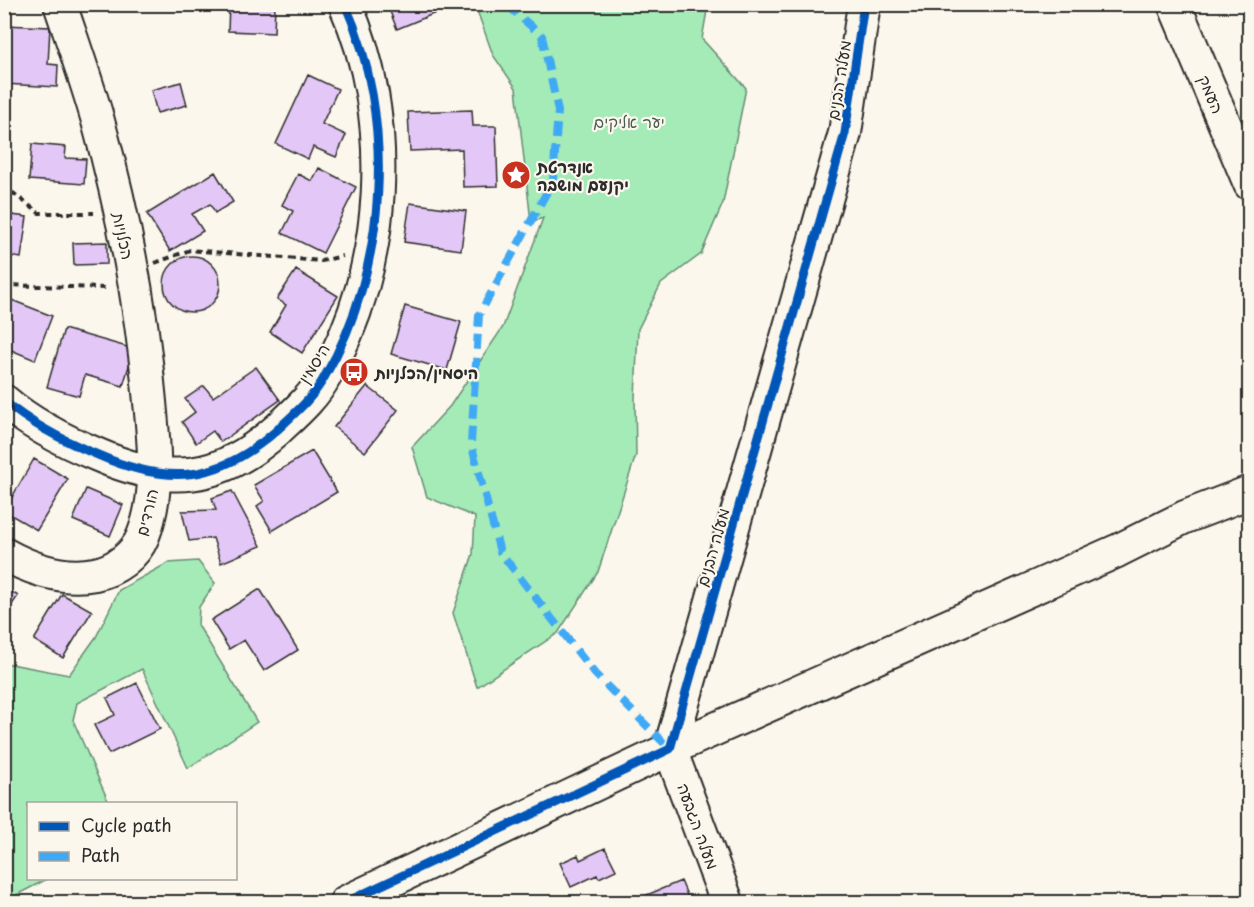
<svg xmlns="http://www.w3.org/2000/svg" width="1254" height="907" font-family="'Playpen Sans','Playpen Sans Hebrew',sans-serif">
<rect width="100%" height="100%" fill="#fbf7ec"/>
<filter id="ink" filterUnits="userSpaceOnUse"><feTurbulence type="fractalNoise" baseFrequency=".0167" numOctaves="2"/><feDisplacementMap in="SourceGraphic" scale="12" xChannelSelector="R" yChannelSelector="G"/><feConvolveMatrix kernelMatrix="1 2 1 2 8 2 1 2 1" color-interpolation-filters="sRGB"/></filter>
<g filter="url(#ink)">
<!-- green -->
<path fill="#a4ebb8" stroke="#688b72" stroke-width="1.5" d="M475,5h233l-6,34 44,49 -23,115 -22,51 -40,30 -23,45 -3,69 1,57 -38,117 -40,61 -81,54 -24,-74 20,-59 2,-37 -48,-20 -15,-50 38,-41 53,-79 40,-109 -12,4 -15,-134 -23,-33z
M198,561l17,22 -16,24 -1,18 59,97 -69,46 -46,-99 -65,34 -4,17 36,83 -81,1v74l19,1 -42,22v-238l64,12 27,-38 23,-47 49,-27z"/>
<!-- building -->
<path fill="#e3c7f6" stroke="#2b2b2b" stroke-width="1.5" d="M229,4h46l-1,29 -46,-2z
M387,4h62l1,3 -53,22z
M4,25l46,2 -2,37 10,1 -1,22 -53,-3z
M308,75l30,14 -16,35 24,11 -10,22 -23,-10 -5,12 -32,-15z
M181,82l6,23 -30,8 -6,-23z
M472,110l1,16h23l2,60 -35,1 -1,-38 -52,2 -2,-39z
M4,119l7,1 -5,53 -2,-1z
M32,144l34,3 -1,11 21,1 -2,25 -55,-4z
M319,168l37,19 -33,66 -41,-20 11,-22 -11,-6 16,-31 14,7z
M215,172l18,30 -18,11 -5,-9 -18,10 11,17 -33,20 -23,-37z
M410,203l56,8 -5,39 -57,-8z
M4,214l23,3 -6,41 -17,-3z
M107,242v22l-33,1 -1,-22z
M164 284a28 28 0 1 1 56 0a28 28 0 1 1-56 0Z
M296,270l42,26 -36,57 -32,-21 16,-27 -9,-6z
M4,297l48,19 -17,44 -31,-13z
M405,306l56,16 -14,48 -56,-16z
M64,329l70,20 -11,37 -38,-11 -6,21 -32,-9z
M256,367l24,33 -59,42 -8,-11 -17,12 -14,-21 13,-10 -10,-13 19,-13 9,11z
M367,386l31,24 -33,42 -31,-25z
M312,451l25,41 -65,39 -15,-25 7,-5 -10,-16z
M34,459l34,20 -31,51 -33,-19z
M86,489l37,16 -13,31 -37,-16z
M232,491l29,55 -40,17 -8,-25 -24,3 -7,-30 34,-1 -4,-12z
M4,587l14,9 -14,20z
M260,589l38,61 -34,21 -20,-31 -15,9 -18,-29z
M62,594l30,17 -29,47 -29,-18z
M137,683l23,46 -51,25 -15,-29 21,-10 -8,-17z
M605,848l11,22 -17,8 -2,-3 -26,12 -11,-24 18,-8 2,5z
M681,881l9,21h-57l-1,-1z"/>
<g fill="none" stroke-linecap="round" stroke-linejoin="round">
<!-- minor casing -->
<g stroke="#2b2b2b" stroke-width="36">
<path id="minor" d="M1174,4l76,180
M4,401c28,24 60,40 94,54 71,31 121,27 179,-25 17,-16 37,-33 48,-54 63,-107 71,-259 20,-372
M4,554c27,15 60,26 91,20 20,-4 40,-18 48,-38 17,-43 11,-90 7,-134 -8,-94 -27,-190 -52,-281 -11,-39 -25,-78 -38,-117
M346,902l324,-153 175,-616 19,-129
M727,902l-57,-153 447,-198 68,-34 65,-25"/>
</g>
<!-- path -->
<path stroke="#2b2b2b" stroke-width="4" stroke-dasharray="6 4.5" stroke-linecap="butt" d="M4,186l35,27h55
M155,263l35,-13 131,11 22,-5
M4,285l100,3 4,-2"/>
<!-- minor -->
<use href="#minor" stroke="#fbf7ec" stroke-width="32"/>
<!-- quiet -->
<path stroke="#3fa9f5" stroke-width="8" stroke-dasharray="15 8" stroke-linecap="butt" d="M506,4l36,32 16,75 -5,70 -74,134 -8,128 29,109 95,122 75,75"/>
<!-- cycleway casing -->
<g stroke="#fbf7ec" stroke-width="13">
<path id="cycleway" d="M4,401c28,24 60,40 94,54 71,31 121,27 179,-25 17,-16 37,-33 48,-54 63,-107 71,-259 20,-372
M346,902l324,-153 175,-616 19,-129"/>
</g>
<!-- cycleway -->
<use href="#cycleway" stroke="#0057b8" stroke-width="9"/>
</g>
</g>
<!-- icons -->
<defs>
<g id="sight-disc" transform="scale(1.5)"><circle r="9.5" fill="#c8321e" stroke="#fbf7ec"/><path d="M0-6L1.8-2.2L6-1.7L2.9 1.2L3.7 5.4L0 3.3L-3.7 5.4L-2.9 1.2L-6-1.7L-1.8-2.2Z" fill="#fff"/></g>
<g id="bus-disc" transform="scale(1.5)"><circle r="9.5" fill="#c8321e" stroke="#fbf7ec"/><path d="M-5-6H5V4H4V6H2V4H-2V6H-4V4H-5ZM-3.5-4V0h7V-4ZM-3.5 1.2v1.5H-2V1.2ZM2 1.2v1.5H3.5V1.2Z" fill="#fff"/></g>
</defs>
<g fill-rule="evenodd">
<use href="#sight-disc" x="516" y="175"/>
<use href="#bus-disc" x="354" y="372"/>
</g>
<g text-anchor="middle" dominant-baseline="central" stroke-width="4.5" stroke-linejoin="round" paint-order="stroke">
<!-- street labels -->
<g font-size="16" fill="#2b2b2b" stroke="#fbf7ec">
<text transform="translate(838 80) rotate(-81)">מעלה הבנים</text>
<text transform="translate(1212 94) rotate(67)">העמק</text>
<text transform="translate(124 236) rotate(78)">הכלניות</text>
<text transform="translate(313 363) rotate(-58)">היסמין</text>
<text transform="translate(146 512) rotate(-76)">הורדים</text>
<text transform="translate(712 547) rotate(-74)">מעלה הבנים</text>
<text transform="translate(699 826) rotate(70)">מעלה הגבעה</text>
</g>
<!-- park labels -->
<g font-size="16" fill="#495b4e" stroke="#fbf7ec">
<text x="629" y="121">יער אליקים</text>
</g>
<!-- poi labels -->
<g font-size="16" font-weight="bold" fill="#2b2b2b" stroke="#fbf7ec" text-anchor="start">
<text x="537" y="166">אנדרטת<tspan x="537" dy="18">יקנעם מושבה</tspan></text>
<text x="375" y="372">היסמין/הכלניות</text>
</g>
</g>
<!-- margin -->
<rect width="1254" height="907" fill="none" stroke="#fbf7ec" stroke-width="24"/>
<rect x="12" y="12" width="1230" height="883" fill="none" stroke="#2b2b2b" stroke-width="2" filter="url(#ink)"/>
<!-- legend -->
<rect x="27" y="802" width="210" height="78" fill="#fbf7ec" stroke="#a8a59f" stroke-width="1.5"/>
<rect x="39" y="822" width="30" height="9" fill="#0057b8" stroke="#a8a59f" stroke-width="1.5"/>
<text x="81" y="832" font-size="18" fill="#2b2b2b">Cycle path</text>
<rect x="39" y="852" width="30" height="9" fill="#3fa9f5" stroke="#a8a59f" stroke-width="1.5"/>
<text x="81" y="862" font-size="18" fill="#2b2b2b">Path</text>
</svg>
